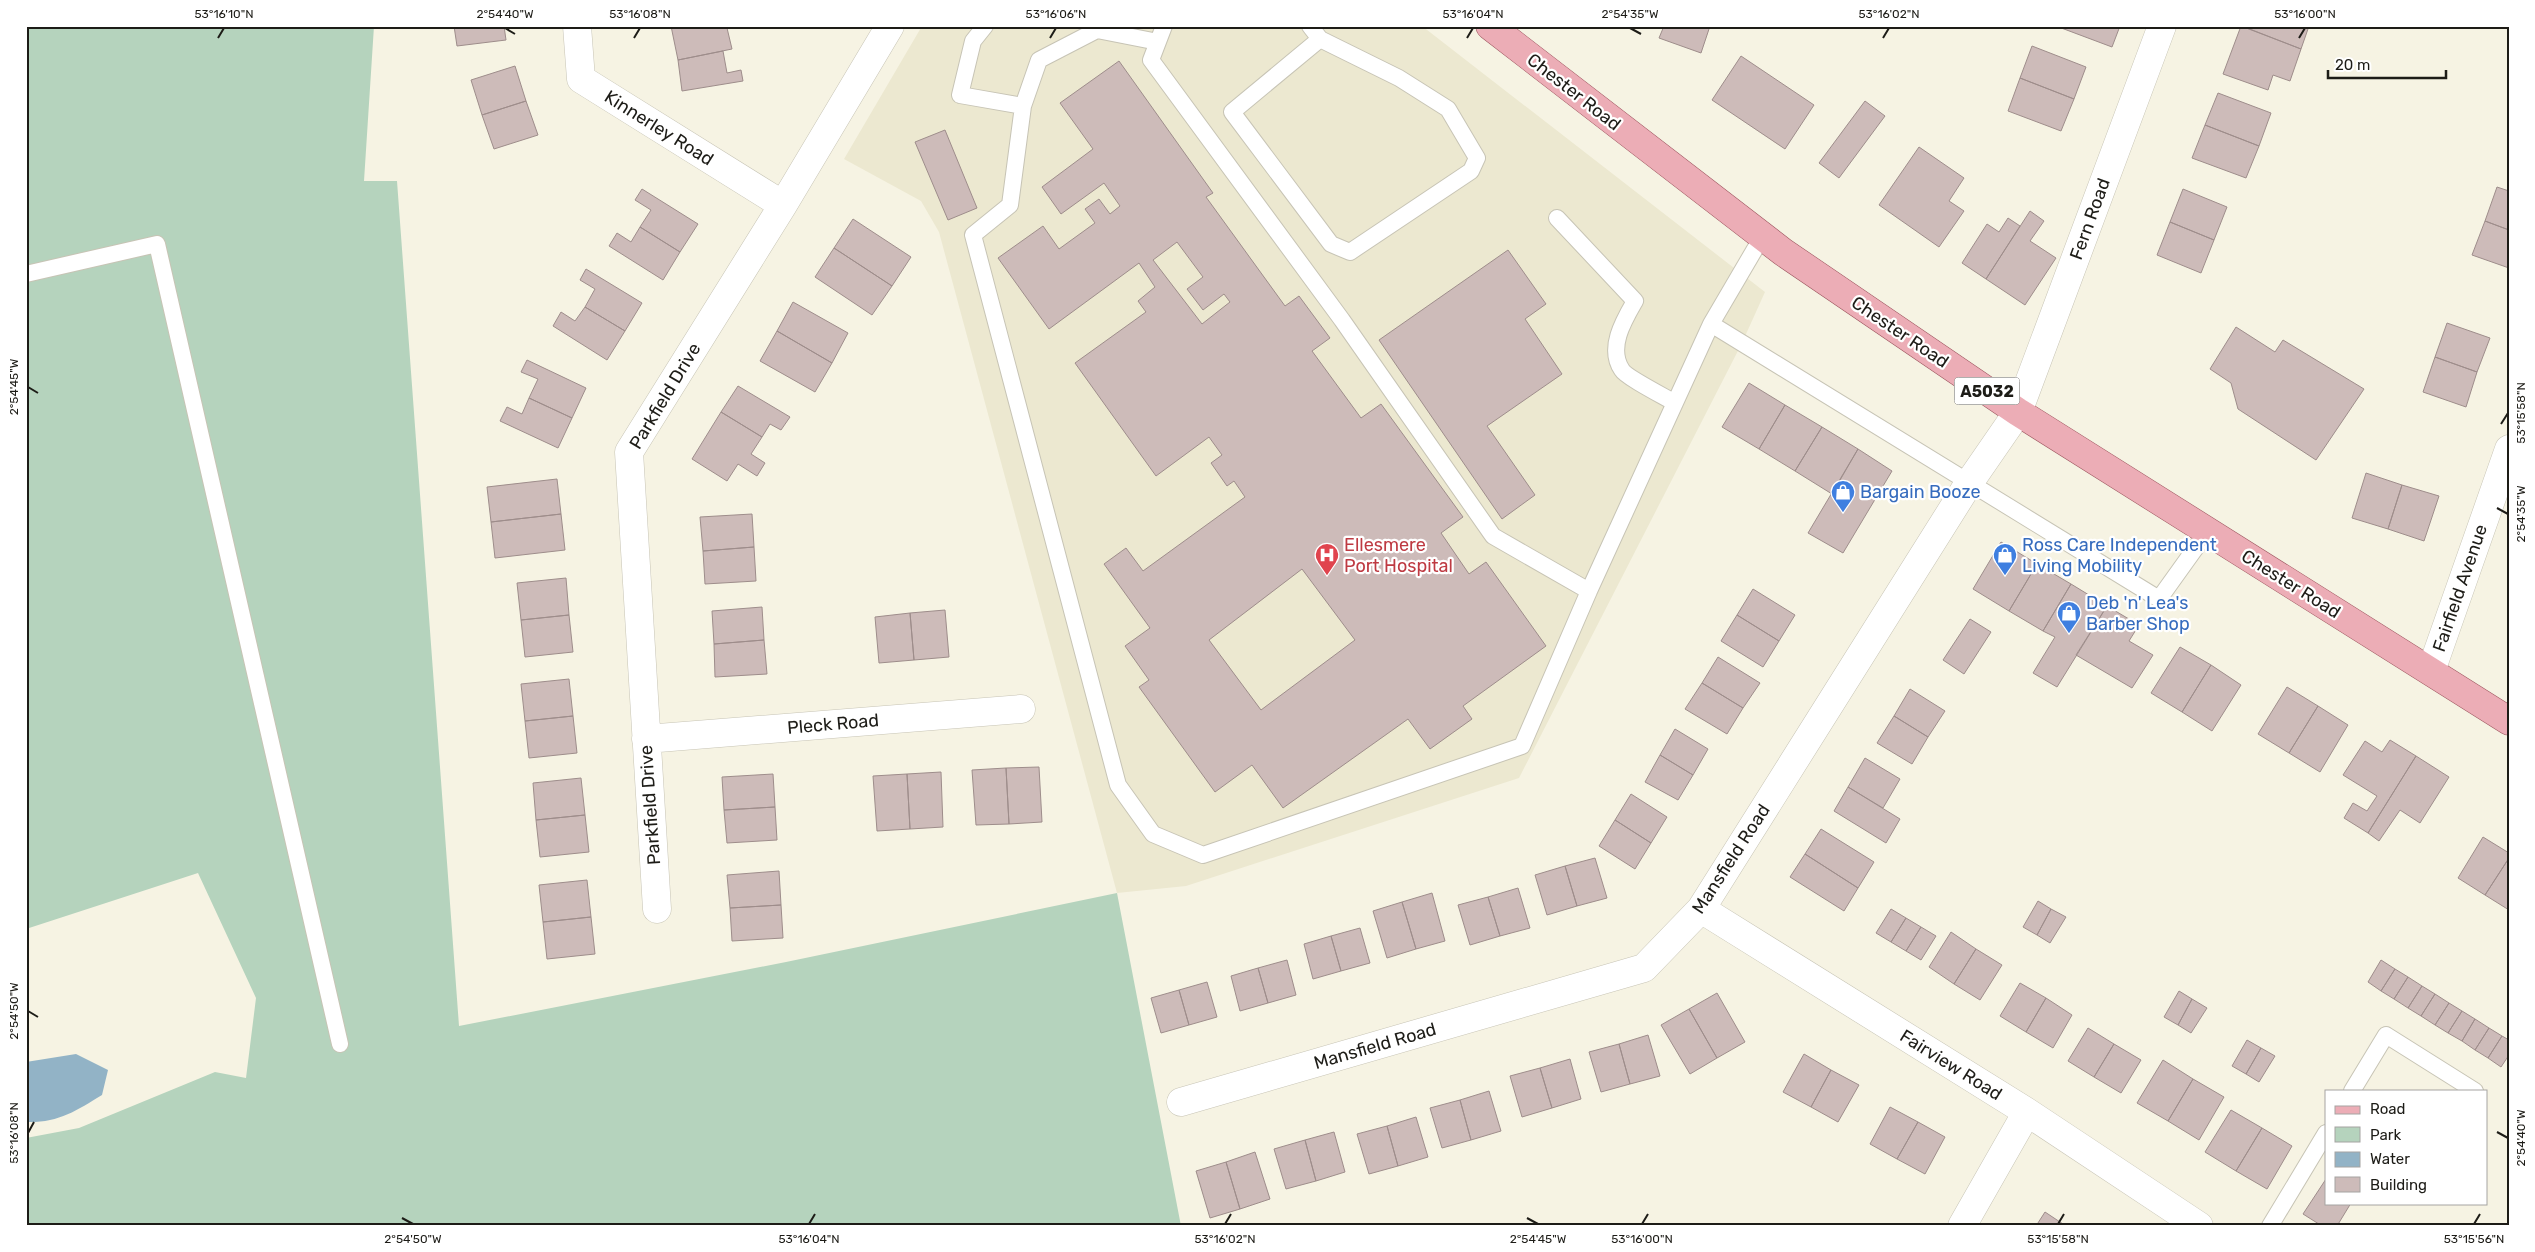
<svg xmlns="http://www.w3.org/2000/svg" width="2535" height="1252" font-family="Rubik,sans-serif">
<rect width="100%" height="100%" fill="#f6f3e3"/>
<!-- built -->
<path fill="#ece8d0" d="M922,26h500l343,266 -23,51 -223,435 -333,108 -69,7 -178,-661 -18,-31 -77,-42z"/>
<!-- green -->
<path fill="#b5d3bd" d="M26,26h348l-10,155h33l62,845 327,-64 331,-69 64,333h-1155v-88l53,-10 136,-56 31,6 10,-80 -58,-125 -172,56z"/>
<!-- water -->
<path fill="#92b3c6" d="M76,1054l32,16 -6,25c-26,16 -44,28 -76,27v-60z"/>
<!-- building -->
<path fill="#cdbbb9" stroke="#9e8d8b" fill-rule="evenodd" d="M454,26h50l2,14 -49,6z
M671,26h64l-8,2 5,21 -54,11z
M1664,26h46l-9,27 -42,-15z
M2056,26h64l-8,21z
M2241,26l60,23 -11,32 -17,-6 -5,15 -45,-16z
M2242,26h67l-8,23z
M2032,46l54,21 -12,32 -54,-21z
M723,51l4,22 14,-3 2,11 -61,10 -4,-31z
M1741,56l73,49 -29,44 -73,-49z
M1119,61l94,132 -7,4 79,109 14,-10 31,42 -18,13 49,67 20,-14 82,113 -22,16 28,41 17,-12 60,84 -83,60 9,13 -42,30 -22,-30 -125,89 -31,-43 -37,27 -76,-105 10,-7 -24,-34 25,-18 -46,-64 22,-16 17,23 102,-74 -11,-16 -7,5 -16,-23 11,-8 -13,-18 -53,39 -81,-113 71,-51 -8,-11 17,-14 -16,-24 -90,66 -51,-71 45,-32 16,23 36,-26 -10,-14 14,-10 11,15 10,-8 -16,-23 -43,31 -19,-27 51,-38 -33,-46zM1177,242l26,35 -16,12 16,21 21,-16 6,8 -28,22 -49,-64zM1302,569l53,71 -94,70 -52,-70z
M515,66l11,35 -44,14 -11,-35z
M2020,78l54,21 -13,32 -53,-20z
M2218,93l53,20 -12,33 -54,-21z
M526,101l12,34 -44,14 -12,-34z
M1865,101l20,15 -46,62 -20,-15z
M2205,125l54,21 -13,32 -54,-20z
M945,130l32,78 -29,12 -33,-78z
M1919,147l45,31 -15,23 15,10 -25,36 -60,-42z
M2497,187l12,4v39l-24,-9z
M642,189l56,35 -18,28 -40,-25 11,-17 -16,-10z
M2183,189l44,18 -13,33 -44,-18z
M2030,211l14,10 -14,20 26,17 -31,47 -39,-26z
M2008,218l12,8 -34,53 -24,-16 25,-39 12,8z
M853,219l58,38 -19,29 -58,-38z
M2485,221l24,9v38l-37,-13z
M2170,222l44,18 -13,33 -44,-18z
M640,227l40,25 -17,28 -54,-34 8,-13 14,9z
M834,248l58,38 -20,29 -57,-38z
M1508,250l38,54 -21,15 37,55 -75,52 48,69 -33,24 -123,-179z
M586,269l56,34 -17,28 -40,-24 10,-18 -15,-9z
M793,302l55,31 -16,30 -55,-32z
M585,307l40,24 -18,29 -54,-34 8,-14 14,9z
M2447,323l43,15 -13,34 -42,-15z
M2236,327l39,25 8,-12 81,49 -48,71 -78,-51 -7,-26 -21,-14z
M777,331l55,32 -17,29 -55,-31z
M2435,357l42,15 -11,35 -43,-15z
M527,360l59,28 -14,30 -43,-20 9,-19 -17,-7z
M1749,383l36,22 -26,44 -37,-22z
M738,386l52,31 -9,13 -11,-6 -8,13 -41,-25z
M529,398l43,20 -14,30 -58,-27 7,-14 15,7z
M1785,405l37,22 -27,44 -36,-22z
M721,412l41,25 -11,17 14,9 -8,13 -19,-12 -11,17 -35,-22z
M1822,427l36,22 -26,45 -37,-23z
M1858,449l34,22 -49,82 -35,-20z
M2366,473l36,12 -14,44 -36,-11z
M557,479l4,35 -70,8 -4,-35z
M2402,485l37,11 -15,45 -36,-12z
M561,514l4,36 -70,8 -4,-36z
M752,514l2,33 -51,4 -3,-34z
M2001,542l36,22 -28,47 -36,-22z
M754,547l2,34 -51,3 -2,-33z
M2037,564l34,20 -28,47 -34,-20z
M566,578l3,37 -48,5 -4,-37z
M2071,584l36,22 -50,81 -24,-14 22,-36 -12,-6z
M1753,589l42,26 -16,26 -42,-26z
M2107,606l32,19 -10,16 24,14 -21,33 -56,-33z
M762,607l2,33 -50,4 -2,-33z
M945,610l4,47 -35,3 -4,-47z
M910,613l4,47 -35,3 -4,-46z
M569,615l4,37 -48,5 -4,-37z
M1737,615l42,26 -16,26 -42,-26z
M1970,619l21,13 -27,42 -21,-14z
M764,640l3,34 -52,3 -1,-33z
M2180,647l31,18 -29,47 -31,-19z
M1718,657l42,26 -17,25 -41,-25z
M2211,665l30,20 -29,46 -30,-19z
M569,679l4,37 -48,5 -4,-37z
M1702,683l41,25 -16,26 -42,-25z
M2287,687l31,19 -29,47 -31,-19z
M1910,689l35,22 -17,26 -34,-21z
M2318,706l30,19 -28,47 -31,-19z
M573,716l4,37 -48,5 -4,-37z
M1894,716l34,21 -16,27 -35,-21z
M1675,729l33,20 -15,26 -33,-20z
M2390,740l26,16 -48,77 -24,-15 9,-15 14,8 10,-15 -34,-21 22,-34 17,11z
M1660,755l33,20 -15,25 -33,-18z
M2416,756l33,21 -29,46 -20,-13 -21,31 -11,-8z
M1865,758l35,21 -17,29 -35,-21z
M1039,767l3,55 -33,2 -3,-56z
M1006,768l3,56 -33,1 -4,-55z
M941,772l2,55 -33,2 -3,-55z
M773,774l2,33 -51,3 -2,-33z
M907,774l3,55 -33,2 -4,-55z
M581,778l4,37 -49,5 -3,-37z
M1848,787l52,32 -14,24 -52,-32z
M1631,794l36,23 -16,26 -36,-23z
M775,807l2,33 -50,3 -3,-33z
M585,815l4,37 -49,5 -4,-37z
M1615,820l36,23 -16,26 -36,-23z
M1821,829l53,33 -16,26 -53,-34z
M2483,837l26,16v5l-24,37 -27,-17z
M1805,854l53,34 -14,23 -54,-34z
M1595,858l12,40 -30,8 -12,-40z
M2509,858v52l-24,-15z
M1565,866l12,40 -30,9 -12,-40z
M779,871l2,34 -51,3 -3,-33z
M587,880l4,37 -48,5 -4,-37z
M1518,888l12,40 -30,8 -12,-39z
M1432,893l13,48 -29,8 -14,-47z
M1488,897l12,39 -30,9 -12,-40z
M2038,901l13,8 -14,26 -14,-8z
M1402,902l14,47 -29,9 -14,-47z
M781,905l2,33 -51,3 -2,-33z
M1891,909l15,9 -15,24 -15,-9z
M2051,909l15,8 -16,26 -13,-8z
M591,917l4,37 -48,5 -4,-37z
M1906,918l15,9 -15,24 -15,-9z
M1921,927l15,9 -15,24 -15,-9z
M1360,928l10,35 -29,8 -10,-35z
M1951,932l25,17 -22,35 -25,-17z
M1331,936l10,35 -28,8 -9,-35z
M1976,949l26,16 -22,35 -26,-16z
M1287,960l9,35 -28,8 -10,-35z
M2381,960l14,9 -14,22 -13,-9z
M1258,968l10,35 -28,8 -9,-35z
M2395,969l13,8 -14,22 -13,-8z
M2408,977l14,9 -14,22 -14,-9z
M1207,982l10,35 -28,8 -10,-35z
M2020,983l26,15 -20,34 -26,-16z
M2422,986l13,8 -14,22 -13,-8z
M1179,990l10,35 -28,8 -10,-35z
M2179,991l13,8 -14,26 -14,-8z
M1717,993l28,49 -28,16 -28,-49z
M2435,994l14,9 -14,22 -14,-9z
M2046,998l26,17 -19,33 -27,-16z
M2192,999l15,9 -16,25 -13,-8z
M2449,1003l13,8 -14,22 -13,-8z
M1689,1009l28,49 -27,16 -29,-49z
M2462,1011l13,8 -13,22 -14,-8z
M2475,1019l14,9 -14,22 -13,-9z
M2088,1028l26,16 -20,33 -26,-16z
M2489,1028l13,8 -14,22 -13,-8z
M1648,1035l12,41 -30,8 -11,-40z
M2502,1036l7,4v15l-8,12 -13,-9z
M2247,1040l14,8 -15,26 -14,-8z
M1619,1044l11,40 -29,8 -12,-40z
M2114,1044l27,16 -20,33 -27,-16z
M2261,1048l14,8 -16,26 -13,-8z
M1804,1054l27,16 -20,37 -28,-15z
M1570,1059l11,40 -29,9 -12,-40z
M2163,1060l30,19 -25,42 -31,-18z
M1540,1068l12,40 -30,9 -12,-41z
M1831,1070l28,15 -21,37 -27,-15z
M2193,1079l31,18 -25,43 -31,-19z
M1489,1091l12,40 -30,9 -11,-40z
M1460,1100l11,40 -29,8 -12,-40z
M1890,1107l28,15 -21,37 -27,-15z
M2231,1110l31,18 -26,43 -31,-19z
M1416,1117l12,40 -30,9 -11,-40z
M1918,1122l27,15 -20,37 -28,-15z
M1387,1126l11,40 -29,8 -12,-40z
M2262,1128l30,18 -25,43 -31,-18z
M1334,1132l11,40 -29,9 -11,-41z
M1305,1140l11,41 -30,8 -12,-40z
M1255,1152l15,47 -30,10 -14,-47z
M1226,1162l14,47 -30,9 -14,-47z
M2326,1179v24h25l-14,23h-15l-19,-12z
M2045,1212l21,14h-30z"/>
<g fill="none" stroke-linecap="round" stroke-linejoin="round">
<!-- lane casing -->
<g stroke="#c7c4b5" stroke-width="18">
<path id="lane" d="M985,26l-12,15 -13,54 63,11
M1310,26l10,13 79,39 49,31 29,49 -6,13 -121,81 -19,-8 -99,-132 88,-73
M1158,42l-61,-12 -58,30 -16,46 -13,99 -37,30 145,550 35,49 50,21 319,-109 67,-155 -96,-55 -151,-216 -191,-260 13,-34
M1557,218l78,83c-11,19 -28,47 -13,69 4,7 43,27 53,33
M1762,237l-51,87 448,275 48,-67
M26,274l131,-30 183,800
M1589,591l122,-267
M2352,1091l34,-56 89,56
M2270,1226l56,-93"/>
</g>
<!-- street casing -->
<g stroke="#c7c4b5" stroke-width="29">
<path id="street" d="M577,26l4,53 202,126
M2431,671l78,-222
M646,739l375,-30
M657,909l-28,-457 154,-247 107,-179
M1701,909l326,203 172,114
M1181,1102l463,-134 57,-59 268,-426 49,-71 144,-386
M1962,1226l65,-114"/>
</g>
<!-- primary casing -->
<g stroke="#9c565f" stroke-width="29">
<path id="primary" d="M1490,26l293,226 235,160 491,309"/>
</g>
<!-- lane -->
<use href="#lane" stroke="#fff" stroke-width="16"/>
<!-- street -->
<use href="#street" stroke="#fff" stroke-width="28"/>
<!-- primary -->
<use href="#primary" stroke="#ecadb6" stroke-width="28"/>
</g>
<!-- ticks -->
<path fill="none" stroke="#1d1c17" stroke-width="2" d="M505,28l10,6M1630,28l11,6M218,38l6,-10M634,38l6,-10M1050,38l6,-10M1467,38l6,-10M1883,38l6,-10M2299,38l6,-10M28,387l10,6M2501,424l7,-11M2497,508l11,6M28,1011l10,6M2497,1132l11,6M28,1133l6,-11M402,1218l11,6M1527,1218l11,6M809,1224l6,-10M1225,1224l6,-10M1642,1224l6,-10M2058,1224l6,-10M2474,1224l6,-10"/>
<!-- icons -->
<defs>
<g id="shop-pin" transform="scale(1.25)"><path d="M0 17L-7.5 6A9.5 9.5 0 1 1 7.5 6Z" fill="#3f7fe0" stroke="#fff"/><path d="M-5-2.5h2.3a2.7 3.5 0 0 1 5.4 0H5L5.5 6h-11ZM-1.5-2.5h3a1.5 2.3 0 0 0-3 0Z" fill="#fff"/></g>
<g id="hospital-pin" transform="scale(1.25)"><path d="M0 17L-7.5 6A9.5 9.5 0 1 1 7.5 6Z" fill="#e0444e" stroke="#fff"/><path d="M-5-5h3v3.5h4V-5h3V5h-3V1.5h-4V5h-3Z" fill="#fff"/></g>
</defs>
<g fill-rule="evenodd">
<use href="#shop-pin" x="1843" y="492"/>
<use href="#hospital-pin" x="1327" y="555"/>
<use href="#shop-pin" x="2005" y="555"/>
<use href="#shop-pin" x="2069" y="613"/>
</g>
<g text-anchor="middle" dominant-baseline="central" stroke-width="4.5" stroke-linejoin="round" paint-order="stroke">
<!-- shield labels -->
<rect fill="#fff" stroke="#61605d" stroke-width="1" x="1954.5" y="377.5" width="65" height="27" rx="4"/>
<g font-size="16" font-weight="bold" fill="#1d1c17">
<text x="1987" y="391">A5032</text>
</g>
<!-- street labels -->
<g font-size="18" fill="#1d1c17" stroke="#fff">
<text transform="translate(1574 92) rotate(38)">Chester Road</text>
<text transform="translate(659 128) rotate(32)">Kinnerley Road</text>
<text transform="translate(2090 219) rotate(-70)">Fern Road</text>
<text transform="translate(1900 332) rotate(34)">Chester Road</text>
<text transform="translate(665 396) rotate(-59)">Parkfield Drive</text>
<text transform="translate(2291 584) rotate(32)">Chester Road</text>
<text transform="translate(2460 588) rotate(-71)">Fairfield Avenue</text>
<text transform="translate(833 724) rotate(-5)">Pleck Road</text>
<text transform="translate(650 805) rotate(-94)">Parkfield Drive</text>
<text transform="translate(1731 859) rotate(-57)">Mansfield Road</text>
<text transform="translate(1375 1046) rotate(-16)">Mansfield Road</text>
<text transform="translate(1951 1065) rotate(32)">Fairview Road</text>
</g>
<!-- shop labels -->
<g font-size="18" fill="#366cbe" stroke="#fff" text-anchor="start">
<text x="1860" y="492">Bargain Booze</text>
<text x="2022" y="545">Ross Care Independent<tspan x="2022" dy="21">Living Mobility</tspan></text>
<text x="2086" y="603">Deb 'n' Lea's<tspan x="2086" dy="21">Barber Shop</tspan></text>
</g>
<!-- health labels -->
<g font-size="18" fill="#be3a42" stroke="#fff" text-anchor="start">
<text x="1344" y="545">Ellesmere<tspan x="1344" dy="21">Port Hospital</tspan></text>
</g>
</g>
<!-- border -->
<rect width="2535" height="1252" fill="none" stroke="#ffffff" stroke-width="55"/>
<!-- legend -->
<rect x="2325" y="1090" width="162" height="115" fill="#ffffff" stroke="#a5a4a2"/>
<rect x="2335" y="1106" width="25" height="8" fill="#ecadb6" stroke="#a5a4a2"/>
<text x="2370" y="1114" font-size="15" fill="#1d1c17">Road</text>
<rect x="2335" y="1127" width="25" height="15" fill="#b5d3bd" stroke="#a5a4a2"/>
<text x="2370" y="1140" font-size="15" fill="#1d1c17">Park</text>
<rect x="2335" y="1152" width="25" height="15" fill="#92b3c6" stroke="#a5a4a2"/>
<text x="2370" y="1164" font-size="15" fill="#1d1c17">Water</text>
<rect x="2335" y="1177" width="25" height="15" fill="#cdbbb9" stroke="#a5a4a2"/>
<text x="2370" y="1190" font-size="15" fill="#1d1c17">Building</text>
<!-- scale -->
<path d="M2328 70v8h118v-8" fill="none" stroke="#1d1c17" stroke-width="2.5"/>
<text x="2335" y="70" font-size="15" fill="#1d1c17" stroke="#ffffff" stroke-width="4" paint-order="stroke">20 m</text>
<rect x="28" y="28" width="2480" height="1196" fill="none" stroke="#1d1c17" stroke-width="2"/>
<g font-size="12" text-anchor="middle" fill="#1d1c17">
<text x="224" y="18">53°16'10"N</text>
<text x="505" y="18">2°54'40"W</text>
<text x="640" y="18">53°16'08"N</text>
<text x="1056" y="18">53°16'06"N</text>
<text x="1473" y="18">53°16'04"N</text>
<text x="1630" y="18">2°54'35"W</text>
<text x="1889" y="18">53°16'02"N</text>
<text x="2305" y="18">53°16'00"N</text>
<text transform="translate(14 387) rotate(-90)" y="4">2°54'45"W</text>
<text transform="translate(2521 413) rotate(-90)" y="4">53°15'58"N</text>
<text transform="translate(2521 514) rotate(-90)" y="4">2°54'35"W</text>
<text transform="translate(14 1011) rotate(-90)" y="4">2°54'50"W</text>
<text transform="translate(14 1133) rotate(-90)" y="4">53°16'08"N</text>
<text transform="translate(2521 1138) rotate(-90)" y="4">2°54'40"W</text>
<text x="413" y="1243">2°54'50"W</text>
<text x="809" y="1243">53°16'04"N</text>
<text x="1225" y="1243">53°16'02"N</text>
<text x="1538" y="1243">2°54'45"W</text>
<text x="1642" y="1243">53°16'00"N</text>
<text x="2058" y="1243">53°15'58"N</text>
<text x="2474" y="1243">53°15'56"N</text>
</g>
</svg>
